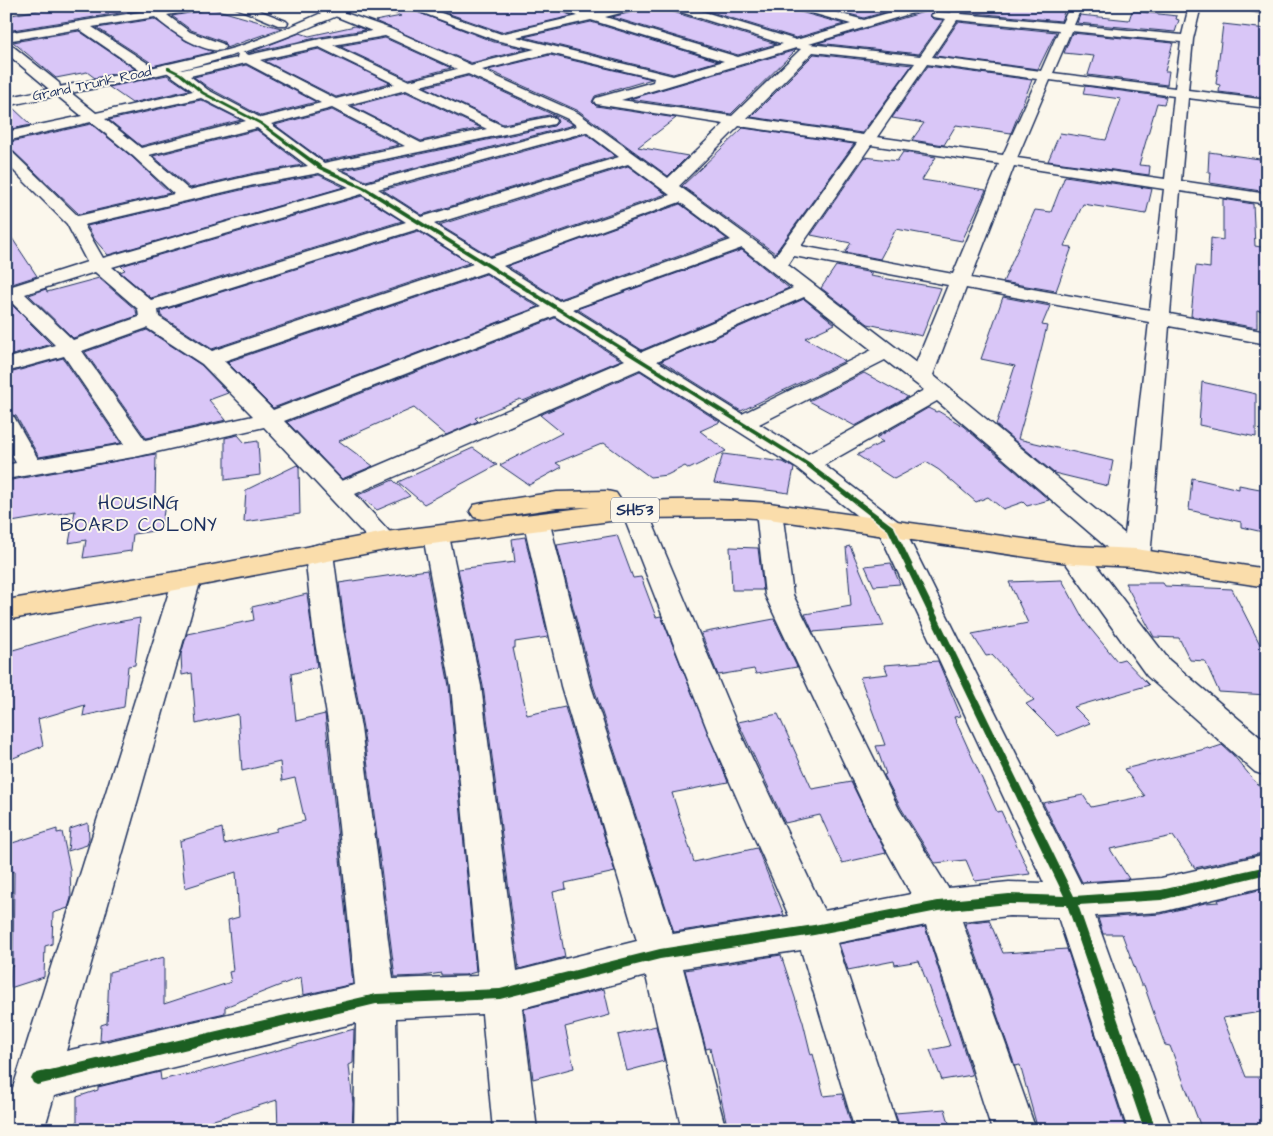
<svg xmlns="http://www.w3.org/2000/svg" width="1273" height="1136" font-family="'Architects Daughter',sans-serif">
<rect width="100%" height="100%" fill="#fbf7ec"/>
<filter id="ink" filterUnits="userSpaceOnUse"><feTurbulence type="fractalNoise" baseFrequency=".02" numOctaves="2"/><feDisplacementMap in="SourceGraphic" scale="10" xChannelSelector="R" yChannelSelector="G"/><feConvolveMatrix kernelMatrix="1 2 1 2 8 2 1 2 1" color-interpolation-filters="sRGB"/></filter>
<g filter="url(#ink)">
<!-- building -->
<path fill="#d9c6f7" stroke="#1b2f5e" d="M61,6h103l-158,25v-15z
M381,6h21l92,36 33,7 -56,14 -96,-42 26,-5 -21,-8z
M427,6h124l21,10 -71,16z
M643,6h22l2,4 109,34 -38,11 -126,-38 28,-7z
M692,6h99l2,4 51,14 -48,14z
M820,6h79l3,1 -38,11z
M932,6h20l-2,5 -13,-1 -8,5 4,4 10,1 -24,34 -101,-11 106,-31z
M967,6h99l-5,15 -97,-9z
M207,7l70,20 5,1 -56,20 -2,-6 -33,-12 -19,-14 29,-5z
M1132,11l45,5 -1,3 3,1 -4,12 -98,-9 3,-8 49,5z
M154,19l32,22 27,11 -61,14 -2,-4 -53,-34z
M591,22l127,39 -45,13 -149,-37z
M958,22l98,10 -18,37 -103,-13z
M1223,24l44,5v69l-48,-6 1,-7 -4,-1z
M355,26l10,4 -45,7 -72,16 52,-20 9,3z
M79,31l56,38 -40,9 -8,-6 -31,6 -43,-36z
M1072,33l101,10 -8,28h4l-2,14 -79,-10 6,-19 -30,-3z
M385,38l66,30 -42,11 -70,-33z
M319,49l71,34 -54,14 -71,-36z
M796,50l-65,64 -101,-15z
M814,54l98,11 -50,68 -111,-16z
M550,55l102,24 -57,17 -3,6 4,4 80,12 -38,29 50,9 -20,20 -89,-65 -91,-41z
M246,65l70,37 -55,14 -52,-28 -15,-11z
M928,66l104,14 -21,53 -55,-8 -12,20 -32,-5 12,-17 -32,-5z
M167,75l22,15 -57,13 -23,-16z
M468,76l99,45 6,4 -207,56 -23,-11 211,-44 4,-4 -2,-5 -7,-2 -46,9 -78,-37z
M1085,86l81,11 -2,7 -7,-1 -18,62 11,1 -1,9 -101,-14 12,-28 46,7 15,-41 -38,-5z
M406,92l75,36 -60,13 -69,-35z
M201,100l40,20 -100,26 -32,-26z
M12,107l19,18 -25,5v-22z
M332,110l67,35 -75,16 -49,-36z
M91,124l41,33 38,36 -91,21 -67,-64 -6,-3v-4z
M743,128l111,16 -79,109 -93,-67z
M257,130l46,35 -49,8 -64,15 -37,-32z
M586,134l29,22 -193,59 -39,-25z
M903,152l33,5 -14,23 64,10 -24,51 -66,-12 -16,30 -35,-7 6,-9 -40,-8 54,-78 32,4z
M1209,152l58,8v32l-57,-9 1,-11h-3z
M628,166l38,28 -176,62 -51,-31z
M319,175l25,12 -236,68 -13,-15 -8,-14 167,-39z
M1065,176l87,13 -6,25 -63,-10 -19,42 8,1 -16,44 -53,-9 32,-72 16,2z
M362,196l40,25 -251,77 -31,-26 5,-2 -4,-4z
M1223,199l30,5 2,42 12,2v64l-10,-2v18l-66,-12 5,-50 14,2 1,-30 12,2z
M680,204l47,35 -168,60 -52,-33z
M6,229l31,47 -31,10z
M418,231l51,32 -257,86 -51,-33 -1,-5z
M742,250l47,38 -147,62 -65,-41z
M836,266l36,7 -2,3 71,12 -19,48 -54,-12 -47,-36z
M486,274l52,33 -265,101 -46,-46z
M99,278l37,32 1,6 -64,22 -44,-43 17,-6 1,3z
M1003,297l47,9 -8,19 5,1 -16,64h1l-14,49 95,22 -5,25 -54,-13 -58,-48 19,-59 -34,-7z
M804,299l31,25 -30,14 40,23 -104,50 -80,-50z
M8,301l43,43 -45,13z
M555,318l66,42 -98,41 -3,-2 -45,19 3,3 -32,14 -32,-27 -28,12 -47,21 34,25 -31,13 -55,-57z
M147,330l54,35 27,28 -19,7 17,20 -80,18 -61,-86z
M63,358l58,85 -82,14 -23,-41 -10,-3v-39z
M640,371l80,51 -20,9 26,20 -37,18 -4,-3 -18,9 -17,2 -46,-34 -48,20 6,4 -33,18 -29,-20 62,-32 -22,-18z
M864,373l44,24 -53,29 -46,-25z
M1202,382l54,12v43l-57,-12z
M928,408l8,4 2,-1 25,15 86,74 -22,6 -4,-4 -20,7 -15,-12 -12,5 -37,-32 -13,-8 -32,17 -37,-24 26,-13 -7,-4z
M238,435l7,8 13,-2 2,34 -35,5v-42z
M473,448l24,17 -73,39 -26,-22z
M156,454l-1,46 11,-2 -5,32 -28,4 -2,17 -48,7 3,-18 -17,3 6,-32 -69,12v-42z
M723,454l60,8 11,6 -5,25 -75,-10z
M297,465l2,2 1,47 -56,8 2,-32z
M1192,478l47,11v-4l26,5 2,43 -26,-6v-5l-52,-12z
M393,480l17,16 -33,14 -19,-15z
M617,535l16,43 8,-1 15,40 5,-1 67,166 -56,11 22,69 63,-14 27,67 -110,17 -81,-247 -36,-140z
M525,537l23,100 -33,5v6h-2l14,67 38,-8 50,165 -50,11 1,6 -13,3 12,65 -46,12 -36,-283 -25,-117 57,-7 -3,-23z
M850,546l34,80 -71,6 -8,-18 46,-8 -5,-59z
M730,547l28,1 5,42h-31z
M891,563l9,21 -26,2 -9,-20z
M427,570l22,116 27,286 -11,3h-24v-2l-18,3 -28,1 -32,-249 -18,-99 -6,-46z
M1062,580l23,42 32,39 7,-2 25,26 -75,22 16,16 -32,13 -32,-32 8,-4 -42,-45 -6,1 -14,-22 56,-11 -19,-41z
M1125,583h38l2,3 67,3 35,69v37l-48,-3 -14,-31 -15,-1 -11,-22 -25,-1z
M307,594l10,73 -26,7 5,47 29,-7 28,270 -50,11 -2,-18 -76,30v6l-125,28 1,-16 6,-2 2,-51 55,-15v47l67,-22 -2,-10 4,-1 -5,-51 11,-3 -3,-45 -51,16 -5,-47 42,-13 2,16 53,-13v-3l28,-7 -10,-43 -13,3 -2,-19 -38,9 -4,-57 -42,10 -4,-51 -10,2 -1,-21 6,-20 67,-14 -2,-13z
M140,618l-5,47 -7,1 -4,41 -41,9 2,-11 -47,14 5,27 -37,15v-109l94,-27z
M774,619l23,48 -41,7 -2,-5 -36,6 -17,-42z
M938,661l23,55 -7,1 43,95 4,-1 29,63 -55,7 -9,-21 -31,3 -34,-55 -17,-33 2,-1 -10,-28 9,-1 -25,-68 28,-3 -4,-9z
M778,714l34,75 39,-7 35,71 -44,10 -22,-48 -35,8 -47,-101z
M1222,745l11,10 34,41v56l-72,16 -22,-32 -63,13 19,30 -47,3 -39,-79 40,-8 8,12 54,-11 -21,-27 85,-21 1,1z
M88,823l1,15 -2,7 -19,6 2,-22z
M57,829v4l5,-1 8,37 1,29 -3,10 -15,5 -1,31 -7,2 -1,31 -34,11 1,-22h2l1,-95 -8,3v-29z
M1267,888v123l-44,7 23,59h21v53h-65l-32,-84 -5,-1 -21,-60h-3l-19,-51h-19l-5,-16 63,-4 44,-11 14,-1 -1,-2z
M989,920l14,33 64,-4 59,181h-88l-18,-65 -5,1 -50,-143z
M925,927l47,148 -30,5 -12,-30 20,-4 -31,-85 -24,4 -1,-4 -46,9 -9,-26z
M781,955l22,67 8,33 2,-1 11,42 18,-2 11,36h-125l-18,-82 -4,1 -21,-79z
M604,989l6,26 -45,12 9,41 -41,11 -9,-70z
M656,1026l8,35 -37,10 -9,-36z
M354,1029l-1,34 -4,2 4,39 -1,26h-74l-1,-30 -95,30h-105v-33l21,-7v-3l62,-15 1,8 25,-6v2z
M945,1109l6,21h-50l-6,-17z"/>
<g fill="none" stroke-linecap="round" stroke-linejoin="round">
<!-- street casing -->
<g stroke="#1b2f5e" stroke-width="3">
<path id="street" d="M178,6h28l-5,3 -34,6 23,17 33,12 2,3 -2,3c-19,4 -55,-20 -68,-33l-63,10 57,37 1,3 -6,4 -5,-1 -60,-41 -73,12v-8z
M232,6h16l38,15 2,2 -2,2h-8z
M404,6h17l80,28 77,-18 -25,-10h18l21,7 28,-7h21l-1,2 -35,9 133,40 45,-13 -115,-36 -1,-2h18l111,34 55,-16 -57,-16 -1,-2h19l52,14 48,-14h18l-1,2 -120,36 111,12 26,-37 -13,-2 -2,-2 6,-3 14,1 3,-7h11l-4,8 101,9 8,-17h12l-8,19 108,10 7,-29h12l-8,33 -5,51 79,10v8l-79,-10 -7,83 86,13v10l-87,-13 -10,123 97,18v12l-98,-18 -19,232 -4,6 -10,3 -10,-3 -189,-163 -113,64 76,58 4,6 177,355 80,-6 106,-24v32l-106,26 -66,4 77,214h-44l-70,-213 -49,-1 -47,5 74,209h-44l-66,-205 -89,18 62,187h-44l-54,-180 -118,18 43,162h-44l-36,-154 -124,32 15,122h-44l-11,-116 -86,4 2,112h-44l2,-107 -302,73 -10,34h-38v-20l167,-531 4,-7 10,-2 10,2 4,7 -135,472 289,-66 -26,-257 -16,-99 -8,-76 4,-6 10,-3 10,3 4,6 10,76 18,99 32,251 85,-3 -27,-290 -28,-150 4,-6 9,-3 9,3 4,6 32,150 36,285 120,-30 -76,-255 -37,-162 4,-6 9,-2 9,2 4,6 41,162 82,248 116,-18 -78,-177 -90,-229 4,-6 9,-2 9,2 4,6 96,229 81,172 87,-17 -36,-65 -110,-234 -9,-84 4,-6 9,-2 9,2 4,6 11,84 106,214 49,79 61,-6 35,1 -164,-349 -82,-65 -158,-100 -285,125 43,47 -4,6 -9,3 -9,-3 -112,-120 -125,29 -133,23v-14l10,-2 -10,-19v-29l8,2 24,42 86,-15 -60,-88 -58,16v-13l49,-14 -47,-46 -2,1v-12l81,-26 -20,-38 -61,-61v-14l5,2 67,65 96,-22 -41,-38 -42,-34 -85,19v-9l76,-16 -27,-22 -1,-4 -5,-1 -43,-36v-10l4,1 49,39 1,4 5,1 31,25 97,-22 -32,-23 2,-3 5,-1 14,6 55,-12 1,-5 4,-1 7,3 71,-16 52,-8 -42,-17 -2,-2 2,-2 4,-1 57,20 80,36 64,-16 -40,-9zM591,20l133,41 -51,15 -157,-39zM957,20l102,10 -18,41 -109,-14zM1071,31l110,11 -6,46 -122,-15zM385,36l72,33 -48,12 -76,-36zM319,47l76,37 -59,15 -76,-39zM796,48l5,1 -69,67 -111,-16zM813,52l102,11 -52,72 -116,-17zM550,53l104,25 -1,4 -57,16 -2,3 2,3 128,20 -56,54 -90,-65 -96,-43zM246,63l75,40 -60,15 -53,-28 -18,-14zM927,64l110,15 -34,76 -126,-18zM468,74l100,45 9,7 -211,57 -29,-14 212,-44 5,-1 2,-3 -2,-3 -5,-1 -46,9 -83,-40zM1050,80l124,16 -9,83 -148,-21zM406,90l81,39 -66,14 -74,-38zM201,98l45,23 -105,27 -36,-29zM332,108l73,38 -81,17 -53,-39zM739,126l118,17 -82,113 -96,-70zM257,128l51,38 -54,9 -65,15 -40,-35zM586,132l33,25 -197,60 -44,-28zM871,145l128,19 -46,110 -152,-28zM628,164l42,31 -180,63 -56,-34zM1014,166l150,23 -14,121 -179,-32zM319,173l30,14 -246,71 -19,-33 170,-40zM362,194l44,28 -255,78 -39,-33zM680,202l51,38 -172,61 -56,-35zM418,229l55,35 -261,87 -53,-34 -1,-7zM742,248l51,40 -151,64 -69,-43zM794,256l154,29 -32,78 -128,-98zM95,272l43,37 1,8 -66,23 -48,-46zM486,272l56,35 -269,103 -49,-49zM966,288l183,34 -24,212 -192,-159zM804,297l68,53 -130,64 -85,-53zM555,316l70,44 -283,121 -58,-60zM147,328l55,36 51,52 -108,24 -63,-89zM885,360l39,30 -116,64 -49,-30z
M1074,546l10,3 85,111 98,83v33l-12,-4 -108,-96 -87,-121 4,-6z"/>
</g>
<!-- secondary casing -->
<g stroke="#1b2f5e" stroke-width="3">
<path id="secondary" d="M337,6h15c-8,9 -26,14 -37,19 -97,44 -205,59 -309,81v-8c74,-16 148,-29 221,-48 38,-11 74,-28 110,-44z
M1236,6l31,2v6l-30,-6z"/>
</g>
<!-- primary casing -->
<g stroke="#1b2f5e" stroke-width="3">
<path id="primary" d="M607,491l9,2 4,6 -4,5c50,-6 103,-5 153,-1l305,43 62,3 131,20v18l-131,-20 -62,-3 -305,-45 -29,-2 -106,1 -249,32 -198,38 -181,32v-20l181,-30 198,-38 205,-25 -33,1 -74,11 -9,-2 -4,-6 4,-6 9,-2 74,-11z"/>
</g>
<!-- street -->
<use href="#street" fill="#fbf7ec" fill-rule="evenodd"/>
<!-- secondary -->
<use href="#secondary" fill="#fbf7ec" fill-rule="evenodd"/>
<!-- primary -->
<use href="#primary" fill="#faddab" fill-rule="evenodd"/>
<!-- cycleway casing -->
<g stroke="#fbf7ec" stroke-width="3">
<path id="cycleway" d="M167,67h2l12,6 23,19 57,30 62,45 43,20 443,276 85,64 180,369 87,-6 106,-24v8l-106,26 -83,5 78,225h-12l-77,-225 -58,-1 -71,7 -124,24 -154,24 -160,40 -124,5 -339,81 -4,-2 -2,-4 2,-4 4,-2 339,-79 124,-5 160,-40 154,-24 124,-24 71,-7 55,2 -176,-366 -83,-65 -443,-276 -43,-20 -60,-45 -57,-30 -23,-19 -12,-6z"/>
</g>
<!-- cycleway -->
<use href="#cycleway" fill="#1b5e20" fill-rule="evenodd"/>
</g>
</g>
<g text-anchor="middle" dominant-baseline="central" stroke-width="4" stroke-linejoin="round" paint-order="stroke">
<!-- far-street labels -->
<g font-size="14" fill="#1b2f5e" stroke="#fbf7ec">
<text transform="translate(92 84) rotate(-12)">Grand Trunk Road</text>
</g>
<!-- shield labels -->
<rect fill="#fbf7ec" stroke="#5e6b89" stroke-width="1" x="611" y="497.5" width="48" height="25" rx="4"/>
<g font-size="15" font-weight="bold" fill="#1b2f5e">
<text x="635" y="510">SH53</text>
</g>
<!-- quarter labels -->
<g font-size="19" letter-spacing="1" fill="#1b2f5e" stroke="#fbf7ec">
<text x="139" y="503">HOUSING<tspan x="139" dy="22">BOARD COLONY</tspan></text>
</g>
</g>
<!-- margin -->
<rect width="1273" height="1136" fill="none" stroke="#fbf7ec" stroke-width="25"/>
<rect x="12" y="12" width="1248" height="1111" fill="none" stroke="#1b2f5e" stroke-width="2" filter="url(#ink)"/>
</svg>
